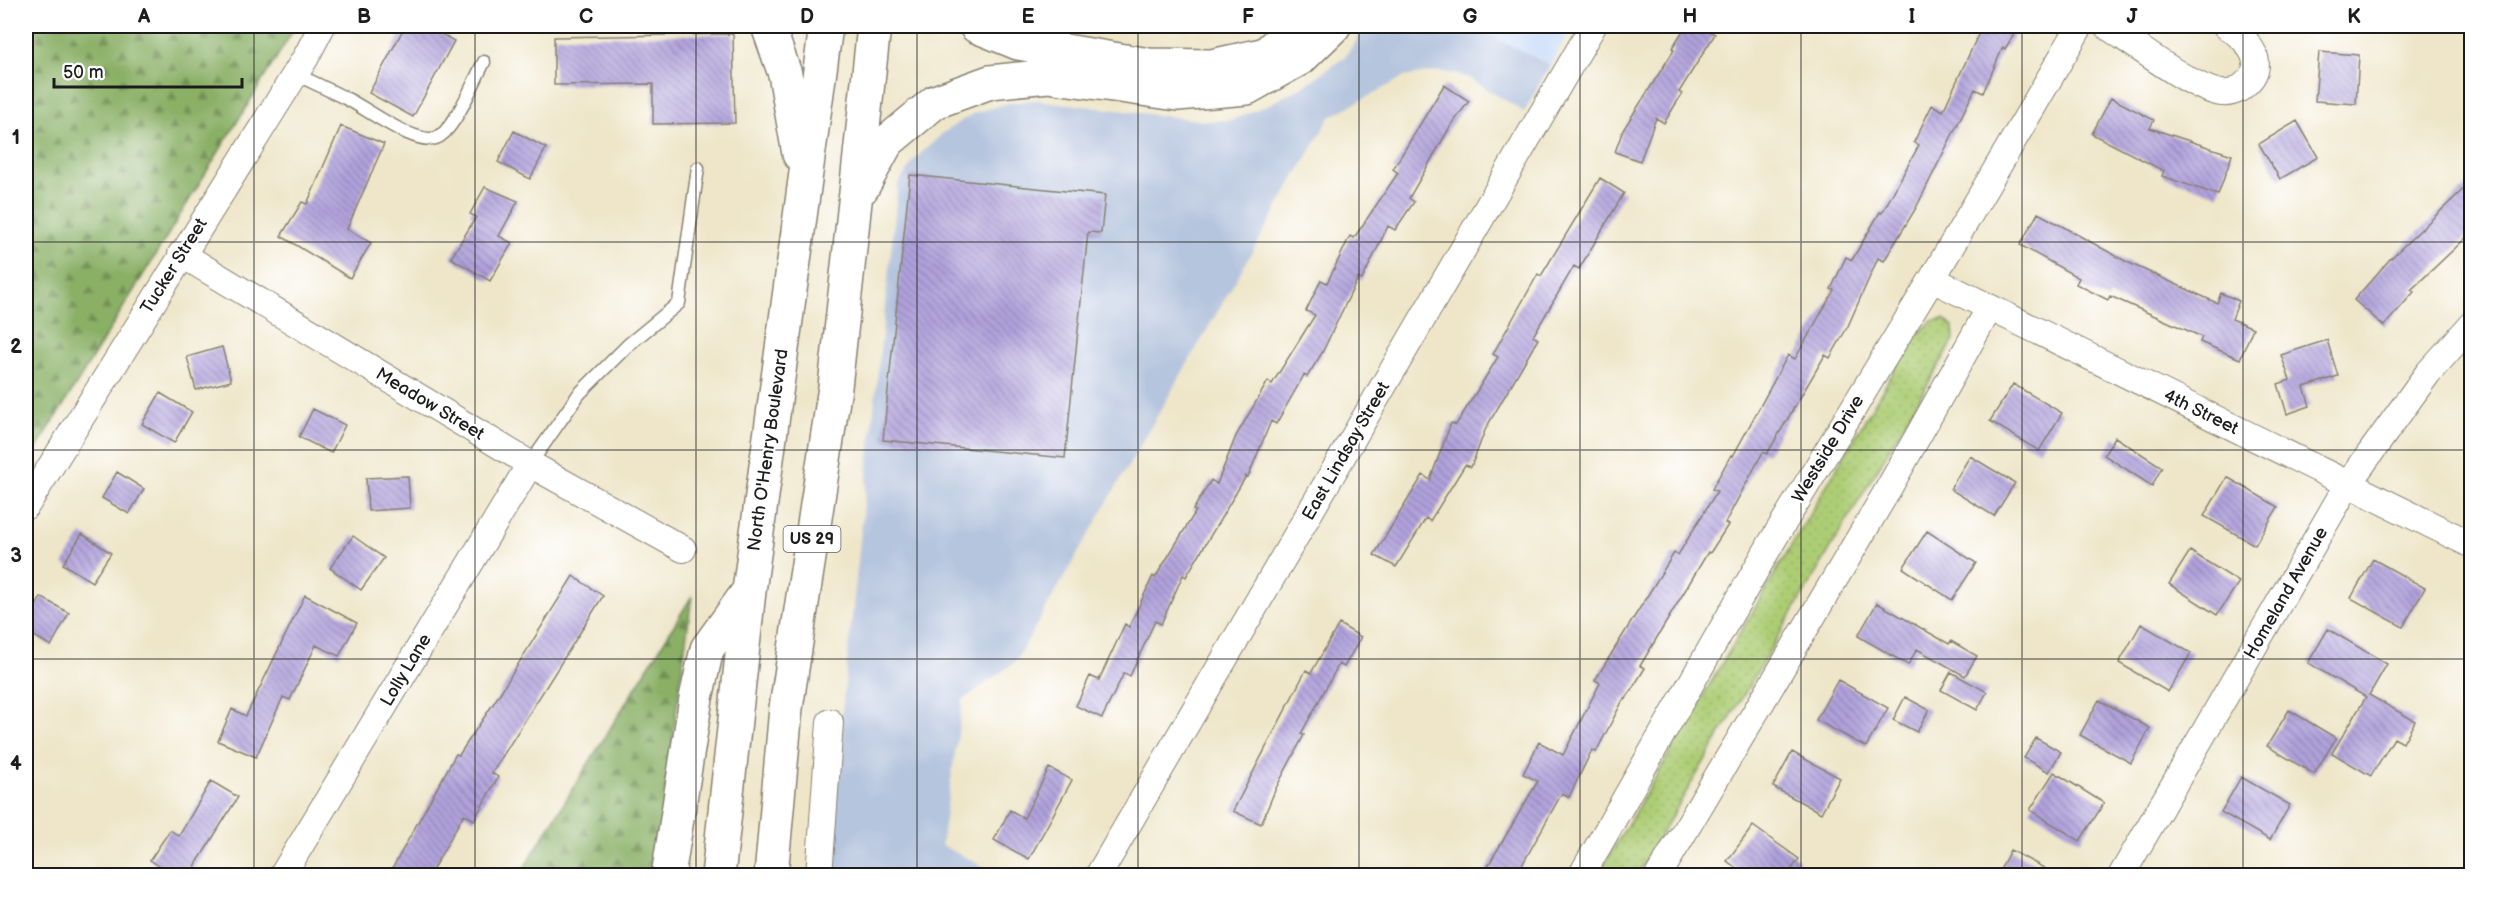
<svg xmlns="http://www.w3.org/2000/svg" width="2497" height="901" font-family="'Balsamiq Sans',sans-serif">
<defs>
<pattern id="grass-dots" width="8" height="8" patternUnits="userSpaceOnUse" patternTransform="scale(1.5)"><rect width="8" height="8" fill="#adcd75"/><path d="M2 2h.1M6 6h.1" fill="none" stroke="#94af65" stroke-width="1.8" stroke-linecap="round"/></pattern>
<pattern id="forest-firs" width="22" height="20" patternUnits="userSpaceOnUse" patternTransform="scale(1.5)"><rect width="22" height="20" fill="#8ab066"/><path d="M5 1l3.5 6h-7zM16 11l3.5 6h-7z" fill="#708e53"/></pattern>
<pattern id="building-back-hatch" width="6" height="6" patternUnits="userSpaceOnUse" patternTransform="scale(1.5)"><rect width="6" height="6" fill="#b0a2dc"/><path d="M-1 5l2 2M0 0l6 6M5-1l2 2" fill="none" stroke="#8e83b2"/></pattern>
</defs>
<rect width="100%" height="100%" fill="#fff"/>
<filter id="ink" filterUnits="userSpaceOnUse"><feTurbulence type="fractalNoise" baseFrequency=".0167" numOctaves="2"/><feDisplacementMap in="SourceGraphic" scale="12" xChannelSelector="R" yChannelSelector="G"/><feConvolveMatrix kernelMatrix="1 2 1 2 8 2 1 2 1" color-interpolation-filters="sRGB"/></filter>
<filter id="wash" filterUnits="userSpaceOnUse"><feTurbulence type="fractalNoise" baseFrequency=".008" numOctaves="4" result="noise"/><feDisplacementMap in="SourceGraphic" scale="24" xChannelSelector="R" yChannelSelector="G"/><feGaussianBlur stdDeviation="1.35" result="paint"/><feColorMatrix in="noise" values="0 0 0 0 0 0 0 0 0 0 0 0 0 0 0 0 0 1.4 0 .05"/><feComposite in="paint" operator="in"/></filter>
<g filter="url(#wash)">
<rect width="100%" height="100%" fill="#efe6c9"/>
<!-- built -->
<path fill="#c9dcf9" d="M1471,26h101l-22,39z"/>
<!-- industrial -->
<path fill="#b6c5de" d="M1366,26h105l79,39 -26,47 -57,-35 -27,-6 -36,6 -74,40 -315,545 -52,38 -22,145 59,30 -170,1 6,-109 62,-583 17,-25 28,-26 29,-19 37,-11 26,-3 170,21 27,-1 38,-16 38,-21 37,-26z"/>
<!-- grass -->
<path fill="url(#grass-dots)" stroke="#647448" stroke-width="1.5" d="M1944,319l9,8 1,13 -317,535h-39l314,-535 20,-19z"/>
<!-- forest -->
<path fill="url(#forest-firs)" stroke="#536641" stroke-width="1.5" d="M26,26h270l-270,440z
M692,596l-38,279 -135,1z"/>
<g id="blocks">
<!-- building -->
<path fill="url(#building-back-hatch)" d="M405,26h21l28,15 -41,76 -44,-24z
M1686,26h15l14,8 -36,58 3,2 -18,29 -8,-5 -16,43 -25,-9 8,-22 51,-80 -2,-2z
M1966,26h53l-14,23 -2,-2 -20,46 -8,-4 -59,119 -32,53 -6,-3 -30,68 -18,32 -5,-3 -58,99 -4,-2 -38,71 3,2 -18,28 -2,-1 -68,114 5,2 -19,31 -2,-1 -28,54 -4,-2 -23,47 -7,-4 -46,83h-34l56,-95 -15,-7 16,-32 24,13 37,-72 -5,-3 79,-127 4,2 39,-64 -5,-2 19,-34 2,1 55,-101 7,4 39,-69 -3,-1 15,-32 6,3 28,-48 2,1 37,-68 -5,-3 18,-37 11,6 36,-78z
M733,34l2,89 -82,1v-40l-99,1v-48z
M2319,52l40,3 -3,49 -41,-3z
M1444,85l25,16 -19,26 -41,71 5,4 -19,28 -7,-4 -26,54 -4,-2 -36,75 -15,24 -3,-2 -28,49 -5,-3 -23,56 -2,-1 -60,101 -3,-2 -22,49 -6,-3 -25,55 -6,-3 -22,45 -26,-12 14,-30 9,4 26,-56 4,3 24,-51 2,2 41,-67 -3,-1 18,-30 6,4 19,-48 32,-55 4,3 43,-69 -9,-4 15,-31 6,3 23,-47 4,2 44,-65 -5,-4z
M2111,98l43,22 -4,8 82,27 -14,40 -56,-19 2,-5 -72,-37z
M2297,121l21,36 -38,22 -21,-35z
M341,126l43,18 -37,85 24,14 -21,35 -69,-42 21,-34 5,2z
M514,131l32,17 -16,31 -32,-17z
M910,175l195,20 -4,38 -13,-1 -23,226 -182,-18z
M1600,178l24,15 -45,76 -5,-3 -41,70 5,3 -52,89 -15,39 -6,-2 -35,56 -4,-3 -30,49 -22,-12 49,-80 7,5 21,-57 5,2 42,-68 -5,-3 28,-50 17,-30 3,2z
M2472,181v51l-61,58 3,2 -30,34 -30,-26 36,-41z
M485,187l33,14 -19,35 13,7 -22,38 -39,-23 25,-41 -6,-3z
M2038,213l89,49 90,41 4,-10 18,8 -7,18 21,9 -13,31 -40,-17 2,-5 -92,-41 -2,4 -32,-16 3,-6 -59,-33z
M2327,340l11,36 -34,11 6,19 -23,8 -9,-30 12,-4 -9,-25z
M222,347l9,34 -35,9 -9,-33z
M2013,384l49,29 -23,38 -49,-30z
M160,393l32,19 -18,31 -32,-19z
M313,409l32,16 -14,28 -32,-16z
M2115,437l47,30 -10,19 -48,-31z
M1970,456l45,27 -21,33 -44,-27z
M117,472l27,17 -15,25 -27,-16z
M408,476l2,32 -42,3 -2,-33z
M2227,477l51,30 -23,38 -51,-29z
M1927,531l49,32 -24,37 -49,-32z
M82,534l29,19 -19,29 -29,-18z
M353,536l31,22 -23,32 -31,-22z
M2190,551l49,31 -22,33 -48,-31z
M2373,559l52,29 -22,39 -52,-29z
M573,576l30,20 -111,177 6,4 -24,43 -10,-6 -35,62h-41l68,-122 3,1 38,-57z
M305,595l52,28 -18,33 -23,-11 -26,55 -7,-3 -27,60 -38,-16 14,-32 14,7z
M41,597l28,16 -18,33 -25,-15v-7z
M1877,603l72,41 2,-3 26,15 -12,20 -48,-27 -9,16 -50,-29z
M1339,624l22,13 -17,30 -5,-3 -38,70 3,1 -28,53 -15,36 -28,-13 73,-141 5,3z
M2141,624l50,29 -23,39 -49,-29z
M2328,629l59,35 -18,31 46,26 -12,22 -9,-5 -23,38 -39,-23 34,-56 -58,-34z
M1951,672l36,20 -10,18 -36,-20z
M1838,680l50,28 -22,39 -50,-27z
M1905,697l24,13 -12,22 -24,-12z
M2099,700l51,28 -19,35 -51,-28z
M2289,710l47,28 -22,36 -47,-28z
M2036,738l25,14 -12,20 -25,-14z
M1792,752l48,26 -19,35 -48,-26z
M1049,768l23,12 -43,79 -35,-19 16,-30 14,8z
M2054,772l50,31 -24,38 -50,-31z
M2241,777l49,28 -20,35 -49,-28z
M211,781l27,16 -49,79h-15l-24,-16 20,-30 9,6z
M1753,826l46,33 -12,17h-40l-20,-15z
M2010,850l49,26h-62z"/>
</g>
</g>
<g filter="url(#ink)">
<use href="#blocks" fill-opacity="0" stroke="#868172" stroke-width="1.5"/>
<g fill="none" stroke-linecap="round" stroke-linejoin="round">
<!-- service casing -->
<g stroke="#868172" stroke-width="15">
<path id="service" d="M295,74c18,8 36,17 54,26 18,9 72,50 91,36 17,-12 34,-55 44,-74
M530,464l49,-70 49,-49 51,-42 19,-135"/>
</g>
<!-- minor casing -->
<g stroke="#868172" stroke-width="28">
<path id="minor" d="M2107,26c26,17 87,64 115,67 7,1 16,-2 21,-7 28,-21 5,-47 -17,-60
M181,254l349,210 153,85
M1932,279l540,266
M26,506l280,-449 16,-31
M282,876l248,-412
M819,876l11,-154
M1098,876l495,-850
M1581,876l189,-331 162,-266 148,-253
M1658,876l228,-383 103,-184
M2121,876l227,-392 80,-111 44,-49"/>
</g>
<!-- motorway casing -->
<g stroke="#868172" stroke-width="36">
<path id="motorway" d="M768,26l17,48 14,80
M976,26l42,17 131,22 62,1 55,-12 29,-28
M862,188l25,-46 48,-40 55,-20 58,-6 129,18 70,-6 54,-30 33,-32
M668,876l28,-178 11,-49 41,-57
M718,876l31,-285 77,-565
M771,876l15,-168 49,-321 39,-361"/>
</g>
<!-- service -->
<use href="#service" stroke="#fff" stroke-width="12"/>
<!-- minor -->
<use href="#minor" stroke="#fff" stroke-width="26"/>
<!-- motorway -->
<use href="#motorway" stroke="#fff" stroke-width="33"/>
</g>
</g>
<!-- grid -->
<path fill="none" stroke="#1c1c1c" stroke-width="1.5" stroke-opacity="0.55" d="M254,26v850M475,26v850M696,26v850M917,26v850M1138,26v850M1359,26v850M1580,26v850M1801,26v850M2022,26v850M2243,26v850M26,242h2446M26,450h2446M26,659h2446"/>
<g text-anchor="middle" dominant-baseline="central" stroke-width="4.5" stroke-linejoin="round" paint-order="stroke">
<!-- shield labels -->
<rect fill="#fff" stroke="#606060" stroke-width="1.5" x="783.5" y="526" width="57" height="26" rx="4.5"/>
<g font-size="16" font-weight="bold" fill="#1c1c1c">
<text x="812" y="539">US 29</text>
</g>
<!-- street labels -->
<g font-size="18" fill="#1c1c1c" stroke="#fff">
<text transform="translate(174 266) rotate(-58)">Tucker Street</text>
<text transform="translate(430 404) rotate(31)">Meadow Street</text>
<text transform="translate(2201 412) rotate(26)">4th Street</text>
<text transform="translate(1828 449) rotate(-59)">Westside Drive</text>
<text transform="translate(768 450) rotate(-82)">North O'Henry Boulevard</text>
<text transform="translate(1346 451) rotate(-60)">East Lindsay Street</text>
<text transform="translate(2286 593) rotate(-60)">Homeland Avenue</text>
<text transform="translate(406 670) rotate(-59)">Lolly Lane</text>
</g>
</g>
<!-- margin -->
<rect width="2497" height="901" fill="none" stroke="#fff" stroke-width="66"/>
<!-- scale -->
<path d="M54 78v9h188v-9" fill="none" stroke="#1c1c1c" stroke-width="3"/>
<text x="63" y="78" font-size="18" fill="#1c1c1c" stroke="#ffffff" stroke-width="4.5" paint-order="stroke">50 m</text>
<rect x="33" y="33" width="2431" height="835" fill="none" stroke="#1c1c1c" stroke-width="2"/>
<g font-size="20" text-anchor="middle" font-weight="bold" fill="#1c1c1c">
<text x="144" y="23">A</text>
<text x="364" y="23">B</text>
<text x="586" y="23">C</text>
<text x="807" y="23">D</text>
<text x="1028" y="23">E</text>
<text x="1248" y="23">F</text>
<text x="1470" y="23">G</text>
<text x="1690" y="23">H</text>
<text x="1912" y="23">I</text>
<text x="2132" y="23">J</text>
<text x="2354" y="23">K</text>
<text x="16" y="144">1</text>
<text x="16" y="353">2</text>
<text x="16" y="562">3</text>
<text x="16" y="770">4</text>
</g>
</svg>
